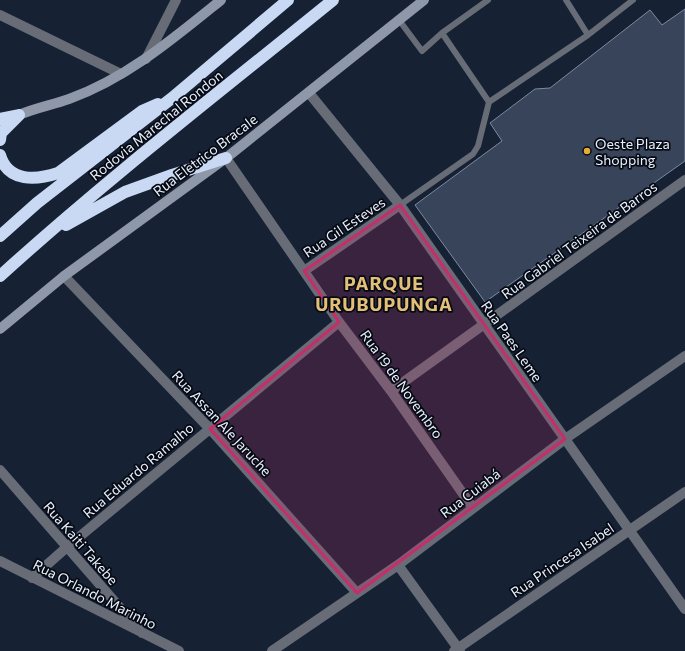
<svg xmlns="http://www.w3.org/2000/svg" width="685" height="651" font-family="Commissioner,sans-serif">
<rect width="100%" height="100%" fill="#162134"/>
<!-- building -->
<path fill="#38445a" stroke="#7c8aa2" d="M685,9v152l-200,141 -70,-97 87,-64 -12,-18 45,-34 15,-1 100,-78 12,15z"/>
<g fill="none" stroke-linecap="round" stroke-linejoin="round">
<!-- lane -->
<path stroke="#676c77" stroke-width="6" d="M488,0l-46,33 47,69
M566,0l22,35
M399,20l23,31 20,-18
M400,205l73,-51 5,-8 11,-44 99,-67 45,-35"/>
<!-- street -->
<path stroke="#676c77" stroke-width="10" d="M0,15l121,59
M146,59l30,-59
M309,93l91,112 285,404
M226,158l113,164 52,69 82,117
M304,271l96,-66
M64,276l146,153 147,164
M391,391l294,-211
M0,470l142,163
M0,561l179,90
M398,565l62,86
M32,578l35,-31 272,-225
M272,651l126,-86 167,-126 120,-83
M454,651l231,-159"/>
<!-- secondary -->
<path stroke="#8e98a9" stroke-width="10" d="M19,115c16,-7 33,-10 50,-16 58,-21 105,-61 152,-99
M0,329l64,-53 162,-118 198,-158"/>
<!-- highway -->
<path stroke="#c9d8f3" stroke-width="12" d="M0,119l19,-4
M0,140l1,-7 18,-18
M0,155c8,28 37,25 58,18l84,-62 16,-7
M66,225l59,-33 47,-17 54,-17
M0,236l37,-33 135,-105 116,-98
M0,276c107,-97 221,-185 333,-276"/>
</g>
<!-- marked area -->
<path fill="#c62e6b" fill-opacity="0.2" stroke="#c62e6b" stroke-width="3" stroke-linejoin="round" d="M400,205l165,234 -208,154 -147,-164 129,-107 -35,-51z"/>
<!-- markers -->
<circle fill="#e4ae35" stroke="#060a13" stroke-width="1.5" cx="587" cy="151" r="4"/>
<g text-anchor="middle" dominant-baseline="central" stroke-width="3.5" stroke-linejoin="round" paint-order="stroke">
<!-- street labels -->
<g font-size="14" fill="#e9f0fe" stroke="#060a13">
<text transform="translate(156 125) rotate(-39)">Rodovia Marechal Rondon</text>
<text transform="translate(205 155) rotate(-37)">Rua Eletrico Bracale</text>
<text transform="translate(344 227) rotate(-34)">Rua Gil Esteves</text>
<text transform="translate(579 240) rotate(-36)">Rua Gabriel Teixeira de Barros</text>
<text transform="translate(512 341) rotate(55)">Rua Paes Leme</text>
<text transform="translate(402 384) rotate(54)">Rua 19 de Novembro</text>
<text transform="translate(222 423) rotate(47)">Rua Assan Ale Jaruche</text>
<text transform="translate(138 470) rotate(-40)">Rua Eduardo Ramalho</text>
<text transform="translate(470 493) rotate(-37)">Rua Cuiabá</text>
<text transform="translate(81 543) rotate(49)">Rua Kaiti Takebe</text>
<text transform="translate(562 560) rotate(-34)">Rua Princesa Isabel</text>
<text transform="translate(95 594) rotate(27)">Rua Orlando Marinho</text>
</g>
<!-- poi labels -->
<g font-size="14" fill="#e9f0fe" stroke="#060a13" text-anchor="start">
<text x="595" y="143">Oeste Plaza<tspan x="595" dy="16">Shopping</tspan></text>
</g>
<!-- district labels -->
<g font-size="18" font-weight="bold" letter-spacing="1" fill="#e4bf77" stroke="#060a13">
<text x="384" y="283">PARQUE<tspan x="384" dy="21">URUBUPUNGA</tspan></text>
</g>
</g>
</svg>
